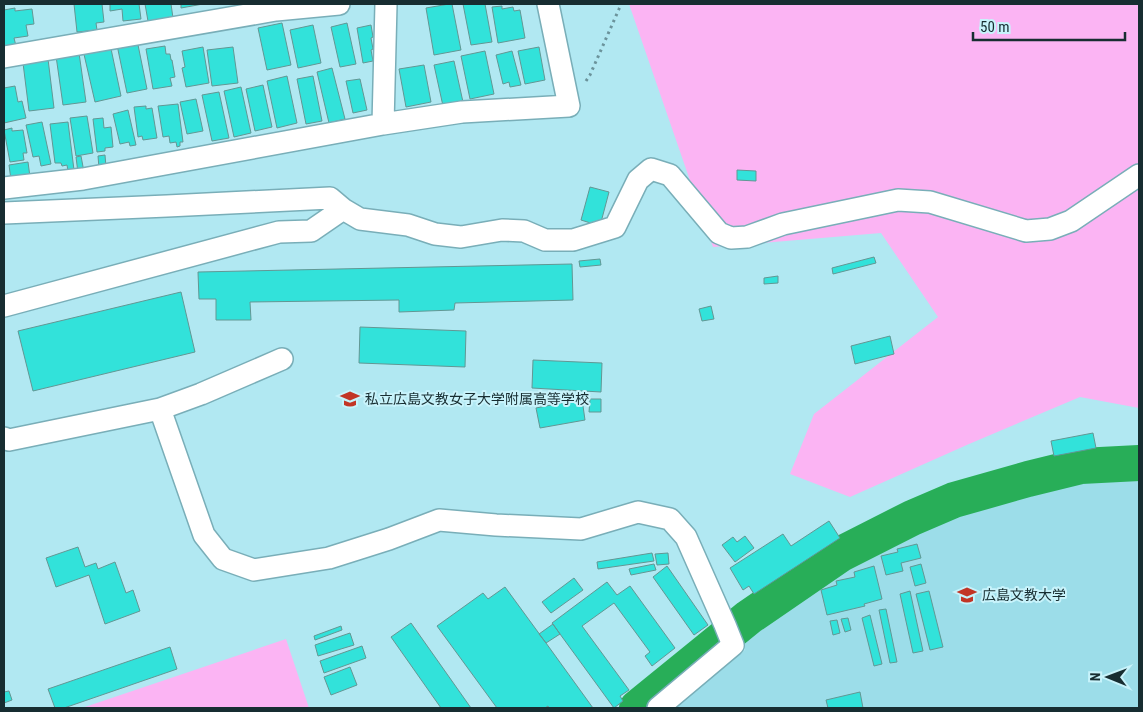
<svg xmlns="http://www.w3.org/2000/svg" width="1143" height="712" font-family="'Roboto Condensed','Noto Sans JP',sans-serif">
<rect width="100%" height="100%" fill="#b1e8f2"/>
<!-- built -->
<path fill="#9cdde9" d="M1120,469h19v239h-468l74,-58 -5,-15 110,-80 84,-42 80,-25 58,-15z"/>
<!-- green -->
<path fill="#fbb4f3" d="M629,4h510v404l-59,-11 -111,47 -119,53 -60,-23 24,-60 124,-97 -57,-84 -168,14z
M286,639l23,69h-227z"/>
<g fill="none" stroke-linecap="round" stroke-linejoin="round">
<!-- river -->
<path stroke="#28ae58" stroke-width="36" d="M637,708l112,-91 92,-63 71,-36 42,-18 74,-21 53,-13 58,-3"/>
</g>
<!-- building -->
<path fill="#32e2da" stroke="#629794" d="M74,4h28l2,18 -8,1 1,7 -20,2z
M110,4h29l2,15 -18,2 -1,-12 -12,2z
M145,4h26l2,14 -25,3z
M181,4h22l-22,4z
M449,4h3l9,46 -27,5 -8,-47z
M463,4h22l7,38 -21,3z
M502,6v3l11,-2 1,4 6,-1 5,28 -27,5 -6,-36z
M15,8v3l17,-2 2,15 -8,1 2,11 -14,2 2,8 -12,2v-38z
M282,23l9,42 -24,5 -9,-42z
M347,23l9,41 -16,3 -9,-40z
M313,25l8,38 -23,5 -8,-38z
M371,25l2,12 -2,1 2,11 -2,1 2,11 -10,2 -6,-35z
M137,40l10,49 -20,4 -10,-48z
M110,44l11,52 -26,6 -12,-52z
M165,46l1,8h4l1,6h1l3,17 -5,1 2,8 -19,3 -7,-40z
M203,47l6,36 -23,4 -4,-19 3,-1 -3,-16z
M233,47l5,36 -26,3 -5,-36z
M539,47l6,33 -20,4 -7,-33z
M485,51l9,43 -24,5 -9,-43z
M512,51l9,34 -11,2 -1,-5 -6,2 -7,-29z
M79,53l7,49 -23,3 -7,-49z
M48,59l6,49 -25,3 -6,-48z
M454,61l9,41 -20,4 -9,-41z
M424,65l7,37 -25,5 -7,-38z
M332,68l13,51 -16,4 -12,-51z
M287,76l10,47 -20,5 -10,-47z
M313,76l9,45 -16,3 -9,-45z
M360,79l7,31 -14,3 -7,-32z
M263,85l9,42 -17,4 -9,-42z
M15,86l3,16 4,-1 4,17 -22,5v-35z
M241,87l10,46 -17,4 -10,-46z
M219,92l10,46 -17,3 -10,-46z
M196,99l7,32 -16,3 -7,-32z
M178,104l5,38h-3v4l-3,1 -1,-5 -6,1 -1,-7 -6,1 -5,-31z
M146,106v3l6,-1 5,30 -14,2 -1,-4 -4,1 -4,-30z
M128,110l8,35 -6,1 -1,-4 -9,2 -7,-30z
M87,116l6,37 -17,3 -6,-38z
M103,118l1,10 7,-1 2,20 -8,1v3l-8,1 -4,-33z
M42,122l9,42 -10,2 -2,-10 -6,1 -7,-32z
M68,122l6,48 -6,1 -1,-6 -5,1 -1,-3h-6l-5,-39z
M12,128v3l11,-1 4,23h-4l1,7 -14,2 -6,-32z
M105,155l1,12 -7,1 -1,-12z
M81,156l3,16 -6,1 -2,-16z
M28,162l2,15 -19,3 -2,-15z
M737,170l19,1v10l-19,-1z
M590,187l19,5 -9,34 -19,-6z
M874,257l2,6 -43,11 -1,-6z
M600,259l1,6 -21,2 -1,-6z
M572,264l1,36 -118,3 -1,7 -55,2v-12l-149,2 1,18h-35v-21h-17l-1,-27z
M778,276v7l-14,1v-6z
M181,292l14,60 -162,39 -15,-60z
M711,306l3,13 -12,2 -3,-12z
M360,327l106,4 -1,36 -106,-4z
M890,336l4,18 -39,10 -4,-18z
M533,360l69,3 -1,29 -69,-4z
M582,399l3,21 -45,8 -4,-20z
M590,399h11v13h-12z
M1093,433l3,15 -42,8 -3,-15z
M829,521l11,17 -86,56 -5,-8 -6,4 -13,-22 53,-34 8,12z
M745,536l9,12 -19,14 -13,-17 11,-8 4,5z
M917,544l4,14 -20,5 2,8 -17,4 -5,-19 17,-4 -1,-3z
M78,547l7,20 11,-4 2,6 17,-7 11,31 7,-3 7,21 -35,13 -16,-49 -33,12 -10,-29z
M652,553l2,8 -56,8 -1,-7z
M668,553l1,11 -12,1 -2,-11z
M654,564l2,6 -25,5 -2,-6z
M921,564l5,19 -11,3 -5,-19z
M667,566l41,59 -14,10 -41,-58z
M874,566l8,33 -18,5 1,2 -38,9 -6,-25 16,-5 -1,-4 19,-4 -1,-5z
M574,578l9,12 -32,23 -9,-11z
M607,582l10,13 13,-9 45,62 -23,18 -7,-10 5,-4 -36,-49 -32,23 47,64 -9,6 3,5 -9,7 -62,-85z
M505,587l41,56 47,65h-44l-1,-2 -3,2h-48l-60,-82 46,-33 5,6z
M910,591l13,60 -10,2 -13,-59z
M929,591l14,56 -13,3 -14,-56z
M886,609l11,53 -7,1 -11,-53z
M870,615l12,49 -8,2 -12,-48z
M848,618l3,12 -6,2 -4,-13z
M837,620l3,13 -7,2 -3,-14z
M411,623l60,85h-30l-50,-71z
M553,624l7,10 -14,9 -7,-9z
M341,626l1,4 -27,10 -1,-4z
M350,633l4,12 -36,11 -3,-11z
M362,646l4,12 -42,15 -4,-12z
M170,647l7,22 -113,39h-9l-7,-19z
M350,667l7,18 -26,10 -7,-18z
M9,691l3,9 -8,3v-11z
M860,692l3,16h-35l-2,-8z"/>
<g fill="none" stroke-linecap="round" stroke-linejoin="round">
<!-- minor casing -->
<g stroke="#79aeb8" stroke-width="24">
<path id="minor" d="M4,57l272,-47 63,-6
M383,124l3,-120
M4,188l79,-9 300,-55 79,-12 107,-6 -21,-102
M4,213l163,-7 163,-8 13,11 17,10 48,6 27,9 26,3 41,-7 22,1 21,9h28l42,-13 23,-47 13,-11 19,6 49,58 12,5 16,-1 36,-13 115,-24 32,2 96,29 24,-2 21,-8 68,-46
M4,306l275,-74 32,-1 32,-22
M160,409l44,126 19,24 31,11 75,-12 60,-19 50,-19 57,5 85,4 57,-17 32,7 16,18 39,88 8,20 -75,63
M4,438l5,2 151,-31 41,-15 81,-35"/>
</g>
<!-- path -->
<path stroke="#6b939b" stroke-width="3" stroke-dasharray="2.5 4" stroke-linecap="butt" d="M586,81l4,-6 29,-66 2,-5"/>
<!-- minor -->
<use href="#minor" stroke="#fff" stroke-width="21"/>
</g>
<!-- icons -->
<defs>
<g id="school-bare" transform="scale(1.5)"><path d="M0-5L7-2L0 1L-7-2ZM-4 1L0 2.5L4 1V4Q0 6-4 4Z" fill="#c23526" stroke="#c8f3fb" stroke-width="2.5" paint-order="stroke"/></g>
<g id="university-bare" transform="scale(1.5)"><path d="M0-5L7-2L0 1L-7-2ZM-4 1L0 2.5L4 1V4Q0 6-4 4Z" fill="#c23526" stroke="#c8f3fb" stroke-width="2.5" paint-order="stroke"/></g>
</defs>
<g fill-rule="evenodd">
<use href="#school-bare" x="350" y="399"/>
<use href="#university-bare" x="967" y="595"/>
</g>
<g text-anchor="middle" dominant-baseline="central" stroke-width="4" stroke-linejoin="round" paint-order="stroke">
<!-- poi labels -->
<g font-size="14" fill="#172d31" stroke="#c8f3fb" text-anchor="start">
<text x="365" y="399">私立広島文教女子大学附属高等学校</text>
<text x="982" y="595">広島文教大学</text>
</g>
</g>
<!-- border -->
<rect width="1143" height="712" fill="none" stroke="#172d31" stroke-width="10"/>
<!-- north arrow -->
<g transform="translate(1108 677) rotate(271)" stroke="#c8f3fb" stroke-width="4" paint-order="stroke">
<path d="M0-4L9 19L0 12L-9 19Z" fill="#172d31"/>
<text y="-8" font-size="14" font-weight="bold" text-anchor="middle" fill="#172d31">N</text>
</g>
<!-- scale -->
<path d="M973 32v8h152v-8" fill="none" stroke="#172d31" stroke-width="2.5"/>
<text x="980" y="32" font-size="15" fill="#172d31" stroke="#c8f3fb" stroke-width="4" paint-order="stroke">50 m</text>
</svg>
